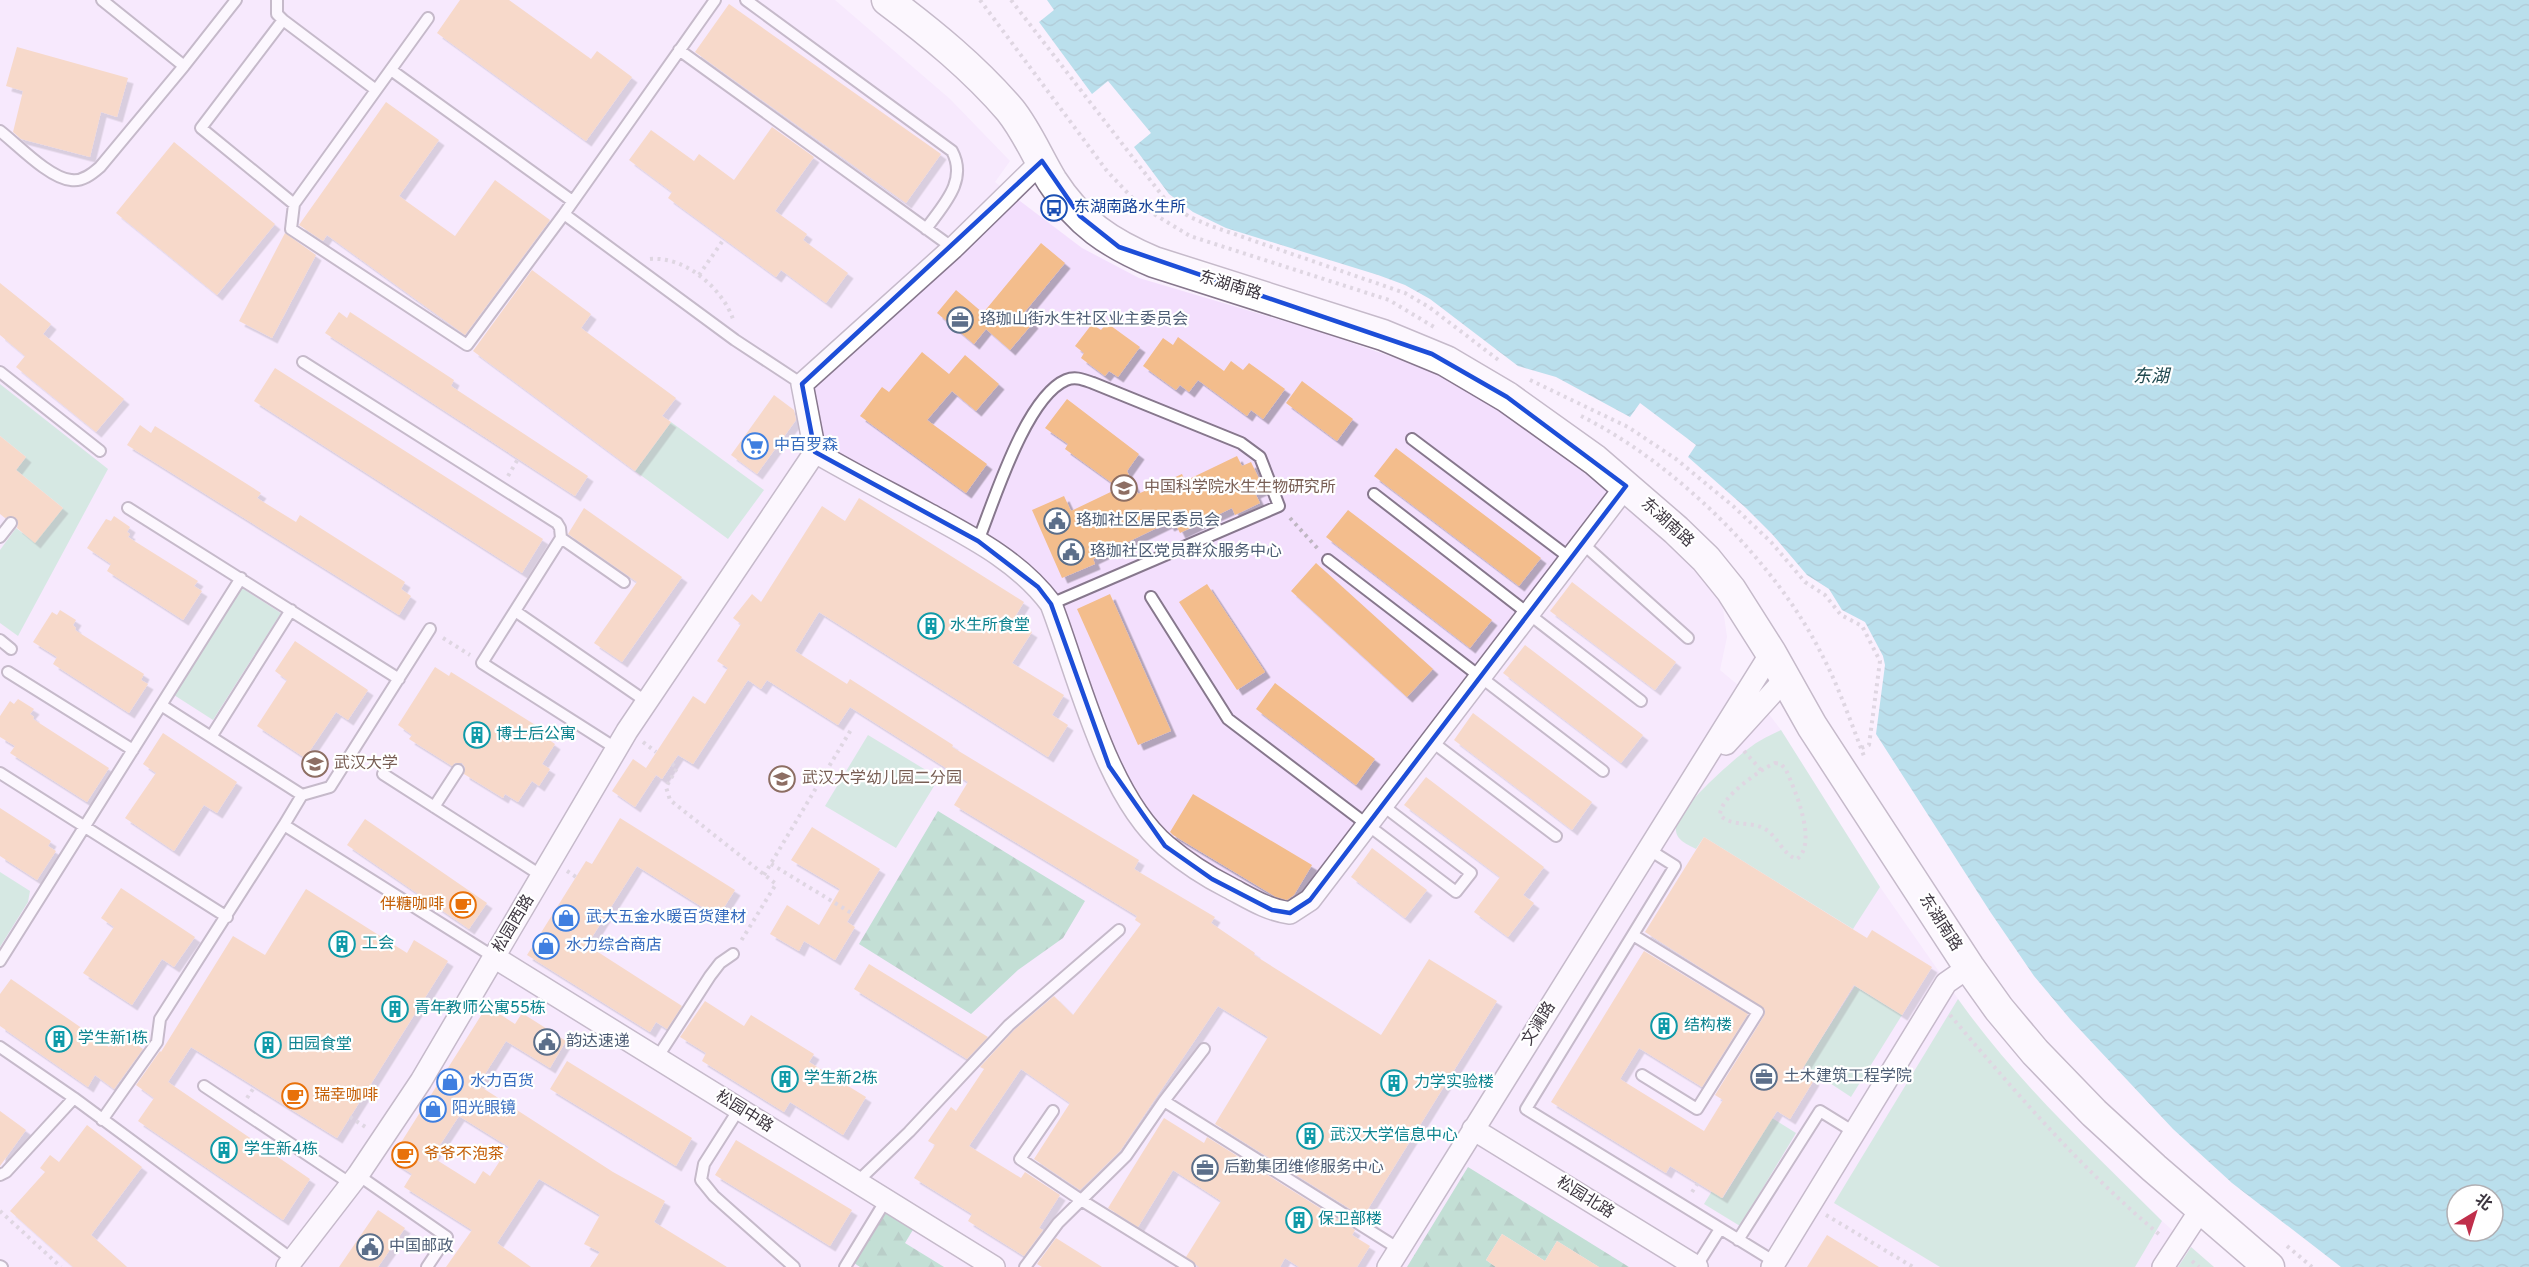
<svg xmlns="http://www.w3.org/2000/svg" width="2529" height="1267" font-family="Overpass,'Noto Sans SC',sans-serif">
<defs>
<pattern id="forest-firs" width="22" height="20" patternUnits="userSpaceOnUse" patternTransform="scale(1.5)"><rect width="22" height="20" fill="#80c9a5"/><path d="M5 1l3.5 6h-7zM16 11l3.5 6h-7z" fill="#6aa488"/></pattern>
<pattern id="water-waves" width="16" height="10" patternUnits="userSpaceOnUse" patternTransform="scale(1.5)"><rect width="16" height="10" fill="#6ec9d7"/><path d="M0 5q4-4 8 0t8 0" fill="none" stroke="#5ca4b0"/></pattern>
<filter id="shadow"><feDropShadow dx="5.5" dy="5.5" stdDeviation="0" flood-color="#0004"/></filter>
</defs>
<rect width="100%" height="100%" fill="#faf0fe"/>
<!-- built -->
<path fill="#f3dffd" d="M0,0h835l115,99 60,62 -15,21 87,66 57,30 179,53 126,44 56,34 84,61 108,94 23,28 8,17 4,28 -7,33 42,35 19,25 99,157 106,152 52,59 124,123 52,46h-2214z"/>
<!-- grass -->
<path fill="#acdec4" d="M0,384l108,85 -90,167 -18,-13v-73l16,-22 19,14 28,-34 -47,-38 10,-13 -26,-21z
M671,422l93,68 -36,49 -93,-68z
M242,588l39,25 -68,107 -39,-25z
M1781,730l99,157 -27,42 -149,-92 -8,12c-7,-4 -19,-8 -20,-18 -4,-19 60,-74 76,-85 9,-7 19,-11 29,-16z
M868,735l71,43 -43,70 -71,-42z
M0,872l30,19 -2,11 -28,45z
M1855,986l47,29 -51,82 -47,-31z
M1958,999c59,83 133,151 204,222l-27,46h-195l-106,-64z
M1772,1118l24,15 -56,93 -36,-22 8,-13 11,7z
M2191,1247l23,20h-36z"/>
<!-- forest -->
<path fill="url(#forest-firs)" d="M938,811l147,90 -22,37 -45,32 -47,44 -112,-70z
M1468,1167l161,100h-30l-42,-26 -12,20 -43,-27 -16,26 10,7h-89z
M886,1211l28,17 -9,15 39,24h-84l-6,-4z"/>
<!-- water -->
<path fill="url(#water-waves)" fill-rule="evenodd" d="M1047,0h1482v1267h-188l-109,-84 -59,-54 -103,-110 -36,-43 -43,-63 -115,-179 9,-69 -2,-9 -18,-34 -23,-12 -13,-21 -22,-14 -35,-41 -26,-26 -58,-51 8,-12 -56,-42 -10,14 -74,-40 -38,-11 -88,-67 -25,-14 -27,-10 -152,-47 -33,-16 -24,-18 -35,-47 17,-14 -43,-52 -16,13 -53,-72 15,-12zM2457,1195h36v36h-36z"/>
<!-- building -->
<path fill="#f3bd8c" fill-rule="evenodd" filter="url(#shadow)" d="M460,0h49l82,59 6,-8 35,26 -46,64 -149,-108z
M729,4l212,150 -35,49 -211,-151z
M17,47l111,31 -11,39 -16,-5 -11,45 -69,-18 -8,-7 10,-41 -17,-5z
M386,102l53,38 -40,56 56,40 40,-56 55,40 -85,115 -138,-100 -4,6 -24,-16z
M772,127l42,30 -39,54 32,23 -4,6 45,33 -22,30 -45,-33 -5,7 -108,-79 4,-6 -43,-32 22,-30 43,31 5,-7 35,26z
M174,142l101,82 -58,71 -101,-82z
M285,233l31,22 -44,83 -33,-17z
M1041,243l24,20 -42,51 10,9 -23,27 -24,-21 -12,15 -37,-31 19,-23 27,23z
M532,270l59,44 -10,14 95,70 -14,18 9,6 -36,49 -162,-120z
M0,283l51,41 -8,10 81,65 -28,33 -80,-65 9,-11 -25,-21z
M339,312l8,6 3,-6 104,68 -3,6 137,90 -13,20 -250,-163z
M1107,323l33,24 -22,30 -9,-6 -4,5 -24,-18 3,-5 -9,-7 17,-22 9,6z
M1178,337l46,34 7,-10 12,9 6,-7 36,26 -22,30 -12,-9 -4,6 -49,-36 -9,12 -9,-7 -4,5 -33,-24 20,-28 10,7z
M922,352l27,22 16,-19 34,29 -23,27 -24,-20 -25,29 60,44 -21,29 -106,-77 22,-29 7,5z
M275,368l268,171 -21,34 -268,-172z
M1302,381l51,38 -16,22 -51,-38z
M774,395l20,15 2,10 -39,54 -26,-19z
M1067,399l72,55 -12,17 11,23 44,-20 3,7 52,-25 5,10 9,-4 13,27 -9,4 5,10 -25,12 -3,-7 -52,25 -5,-10 -6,3 -2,-3 -74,36 2,5 -33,14 -30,-68 32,-14 7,15 48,-23 -54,-39 3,-5 -23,-16z
M140,425l11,8 4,-7 106,67 -4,5 39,24 4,-7 105,67 -4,7 10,7 -12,19 -272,-170z
M0,436l26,21 -10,13 47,38 -28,35 -18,-15 1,-5 -2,-5 -5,-2 -6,2 -5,-4z
M1396,448l145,110 -22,28 -145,-110z
M859,498l165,104 -11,18 19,12 -20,31 52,32 -12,20 16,10 -20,32 -229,-145 -24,39 52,33 3,-5 103,66 -1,2 187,113 -5,9 81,48 -4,6 44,30 -1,2 127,80 48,-76 68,42 -134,216 -148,-93 53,-87 -50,-31 -98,145 -40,39 -46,-31 36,-56 -49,-34 -52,77 52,32 4,-6 35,23 -21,33 4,2 -19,26 -56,-35 4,-7 -58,-36 21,-33 -7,-4 23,-34 5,4 28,-42 -4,-2 34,-37 40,-34 19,19 68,-91 -6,-4 2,-4 -183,-111 14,-23 -118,-75 -12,18 -71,-45 -6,9 -13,-9 -55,84 -15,-9 -16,24 -16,-11 47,-72 12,8 23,-36 -11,-7 24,-37 -8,-6 19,-24 9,8 61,-96 23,15z
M584,508l98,69 -60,85 -28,-19 43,-61 -69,-48z
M1348,510l144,110 -22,28 -144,-111z
M114,516l16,11 -3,5 3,2 -2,3 70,44 -4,5 8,5 -19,29 -76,-49 4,-7 -24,-16 19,-29 5,2z
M1316,563l117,106 -26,28 -116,-106z
M1572,582l104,80 -21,28 -105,-79z
M1207,584l58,88 -28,18 -58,-88z
M1110,594l61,137 -33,14 -61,-136z
M60,610l16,10 -3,5 3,3 -1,2 69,44 -3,6 7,4 -19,29 -76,-49 4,-7 -24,-15 19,-30 5,3z
M295,641l73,49 -20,30 -12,-8 -31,46 -48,-32 30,-46 -12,-9z
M1525,645l118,90 -22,28 -118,-90z
M435,667l14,9 2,-4 94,59 -3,4 13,9 -13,20 8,5 -11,17 -7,-5 -14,21 -13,-8 -2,4 -39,-24 1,-7 -3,-4h-7l-3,3 -43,-27 3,-4 -14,-10z
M1275,683l100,76 -19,26 -100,-76z
M18,699l16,10 -4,5 4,3 -1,2 76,49 -22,34 -77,-49 5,-7 -15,-9v-21l10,-15 4,3z
M1473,713l119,89 -20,28 -118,-90z
M163,733l74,49 -20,31 -13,-8 -30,46 -49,-33 31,-45 -13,-9z
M633,759l23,16 -21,32 -23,-16z
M1426,777l118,90 -21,28 11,8 -26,34 -34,-25 26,-35 -96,-72z
M1193,794l119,71 -18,30 -7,5 -11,-3 -103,-62 -3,-3z
M0,808l51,33 -3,5 8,5 -19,29 -37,-24z
M620,818l115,72 -17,27 -81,-51 -50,79 95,61 -15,23 -11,-7 -6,10 -123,-77 59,-94 6,3z
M365,819l122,84 -18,26 -122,-84z
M812,827l68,42 -33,53 8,5 -20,33 -31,-19 -5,10 -29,-17 17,-29 32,20 21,-36 -49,-29z
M1704,837l163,101 5,-8 60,37 -30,48 -48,-30 -53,86 13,9 -24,39 -13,-8 -55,87 -52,-32 -4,7 -115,-71 93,-151 104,63 -46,73 -63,-39 -19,31 84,52 19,-31 -8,-5 49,-79 1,-7 -120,-77z
M1372,848l55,42 -22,28 -54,-41z
M121,888l74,49 -21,30 -12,-8 -30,46 -49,-32 31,-46 -13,-9z
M306,889l101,64 7,-13 34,21 -111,177 -146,-91 -23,35 142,97 -27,41 -145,-99 16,-23 -18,-13 24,-34 1,1 72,-116 32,19z
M869,964l119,73 -21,22 -113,-70z
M11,979l98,68 10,-15 24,17 -29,40 -19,-14 -7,12 -88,-61v-32z
M705,1001l39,25 7,-11 63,39 -5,8 57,35 -23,38 -53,-33 -6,10 -82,-51 4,-8 -26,-16z
M487,1006l28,18 7,-11 44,28 -16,27 -44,-27 -28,44 135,87 52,29 -11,21 73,45h-137l10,-15 -16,-8 16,-29 -61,-36 -42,64 34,24h-85l26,-37 -68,-43 8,-13 -22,-14zM459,1116l50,31 -19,29 -7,-5 -8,13 -43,-27z
M567,1061l125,77 -16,28 -126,-77z
M0,1111l26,19 -26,36z
M1164,1118l40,25 3,-6 148,93 -3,5 18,11 -13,21h-58l-14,-9 -5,9h-81l-13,-10 35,-56 -48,-31 -35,57 -30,-19z
M87,1125l55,42 -51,68 36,32h-54l-63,-56 35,-39 -5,-4 10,-13 9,7z
M736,1140l116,70 -22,36 -115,-71z
M378,1210l27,18 -27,39h-39z
M1502,1234l43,27 12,-20 42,26h-103l-10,-7z
M1827,1235l52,32h-72z
M1056,1238l46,29h-60l-5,-3z"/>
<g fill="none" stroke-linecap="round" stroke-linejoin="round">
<!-- lane casing -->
<g stroke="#87788d" stroke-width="14">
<path id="lane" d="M102,0l82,66 52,-66
M277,0v14l6,6 93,70
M746,0l206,151c16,30 -9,54 -26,78
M428,18l-134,186 -3,25 176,116 97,-131 151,-214
M283,20l-82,108 93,76
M679,50l274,198
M391,70l180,130
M0,131c17,13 49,47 71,49 11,2 21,-6 29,-13l84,-101
M564,214l171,126 67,44
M303,362l254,161 3,5 1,10 63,44
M0,372l100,79
M1412,439l158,119
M1374,494l267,207
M128,508l271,171
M0,537l11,-14
M561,538l-79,125 135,86
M978,541c16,-40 48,-144 88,-161 10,-4 18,0 27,3l148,60 19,14 19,49 -228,98
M1582,543l106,95
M1328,560l275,211
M1151,597l77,122 228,173 15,-19 -89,-68
M515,611l132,91
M430,629l-100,158 -28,8 -18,30 210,132
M0,640l11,9
M8,672l125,78
M161,705l141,90
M211,737l80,-127
M1431,741l125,95
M0,773l227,144
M383,774l159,102
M434,807l24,-37
M1648,849l27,17 -149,243 249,153
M1633,935l125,77 -61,97 -55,-34
M0,961l241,-383
M0,1047l74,51 219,162
M657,1058l53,-82 10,-13 13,-9
M204,1086l147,98
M1164,1101l235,148
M739,1109l-35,55 -3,16 13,16 80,71
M1053,1111l-33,48 61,41 108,67
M102,1120l55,-78 3,-23 124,-194
M0,1175l6,-3 68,-74
M358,1175l89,62 -20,30
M857,1182l52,-50 100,-107 110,-95
M1738,1240l82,-129 34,21
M0,1266l2,1
M845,1267l41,-67
M1025,1267l33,-44 68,-67 38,-55 40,-52
M1696,1267l24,-38"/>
</g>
<!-- street casing -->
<g stroke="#87788d" stroke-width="24">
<path id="street" d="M815,452c36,21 73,40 110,60 46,25 94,49 126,92 28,73 55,191 115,242 19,16 40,30 62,41 21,11 39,23 62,26l20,-13 316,-414
M1726,744l59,-65
M494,957l500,310
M1473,1129l224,138
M287,1267l71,-92 63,-94 206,-350 188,-279 -13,-68 151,-136 89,-87
M1388,1267l383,-614
M1772,1267l174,-284 23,-16
M2163,1267l38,-58"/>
</g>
<!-- secondary casing -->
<g stroke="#87788d" stroke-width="33">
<path id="secondary" d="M887,0c44,33 87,68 123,110 17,21 28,48 42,71 27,42 57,62 102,81l229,73 63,26 61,36 88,63 81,70 30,29 25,31 40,63 41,73 157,241 30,42 36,43 59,61 60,55 115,99"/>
</g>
<!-- path -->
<path stroke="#bfb6c2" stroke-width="4" stroke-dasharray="3 4.5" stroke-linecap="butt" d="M980,0l127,171 32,34 51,31 199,64 45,27
M1011,0l157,203 22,14 21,9 194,67 24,14 72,55
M650,259c35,-3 72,29 83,60
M699,275l25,-36
M1530,380l98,47 48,32 57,47 38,36 34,40 20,13 16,20 21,11 18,35 -11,84 -8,3
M1581,416c94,47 194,145 241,239 17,32 29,68 42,101
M508,476l10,-17
M1290,518l29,32
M443,638l27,17
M643,742l13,10
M1744,751l17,19
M1775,763l6,1 5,6c9,20 32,73 11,89 -15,-4 -20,-26 -36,-32 -13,-5 -31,-1 -41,-12 0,-18 40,-45 55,-52z
M672,764l5,4 -11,19 4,13 106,84 -35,57
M771,864l82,50
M567,871l9,6
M764,875l88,-147
M1950,1015c66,78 132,155 210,220
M247,1098l8,-12
M350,1117l17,11
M1692,1192l6,-9
M0,1211l61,56
M1826,1215l87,52
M2287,1246l25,21
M2192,1261l7,6"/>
<!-- lane -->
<use href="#lane" stroke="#fff" stroke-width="10"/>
<!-- street -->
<use href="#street" stroke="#fff" stroke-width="21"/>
<!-- secondary -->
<use href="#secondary" stroke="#fff" stroke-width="30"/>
</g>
<!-- marked area -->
<path d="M0 0H2529V1267H0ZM1042,161l38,55 39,31 313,107 75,43 119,89 -316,414 -20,13 -18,-3 -60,-31 -47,-33 -56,-80 -58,-162 -13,-17 -60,-46 -163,-89 -13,-68z" fill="#faf0fe" fill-opacity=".55" fill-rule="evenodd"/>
<path fill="none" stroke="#1d4ed8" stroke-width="4.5" stroke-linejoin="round" d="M1042,161l38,55 39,31 313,107 75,43 119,89 -316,414 -20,13 -18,-3 -60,-31 -47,-33 -56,-80 -58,-162 -13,-17 -60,-46 -163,-89 -13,-68z"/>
<!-- icons -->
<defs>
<g id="bus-ring" transform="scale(1.35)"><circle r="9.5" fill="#fff" stroke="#1a4fb4" stroke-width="1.5"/><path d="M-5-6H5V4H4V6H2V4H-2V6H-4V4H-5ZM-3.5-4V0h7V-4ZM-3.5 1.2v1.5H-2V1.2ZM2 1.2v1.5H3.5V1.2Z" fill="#1a4fb4"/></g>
<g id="office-ring" transform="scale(1.35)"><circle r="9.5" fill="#fff" stroke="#5c6f8a" stroke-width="1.5"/><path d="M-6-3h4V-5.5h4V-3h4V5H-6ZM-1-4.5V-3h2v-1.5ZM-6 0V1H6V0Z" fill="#5c6f8a"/></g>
<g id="supermarket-ring" transform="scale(1.35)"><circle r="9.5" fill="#fff" stroke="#3f7fe0" stroke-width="1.5"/><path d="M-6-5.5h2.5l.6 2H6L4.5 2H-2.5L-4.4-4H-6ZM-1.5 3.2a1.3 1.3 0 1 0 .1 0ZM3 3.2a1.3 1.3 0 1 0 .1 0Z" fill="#3f7fe0"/></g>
<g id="university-ring" transform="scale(1.35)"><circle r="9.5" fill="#fff" stroke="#8d6e63" stroke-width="1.5"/><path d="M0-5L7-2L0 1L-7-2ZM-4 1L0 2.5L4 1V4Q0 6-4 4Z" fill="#8d6e63"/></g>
<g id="civic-ring" transform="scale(1.35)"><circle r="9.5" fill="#fff" stroke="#5c6f8a" stroke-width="1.5"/><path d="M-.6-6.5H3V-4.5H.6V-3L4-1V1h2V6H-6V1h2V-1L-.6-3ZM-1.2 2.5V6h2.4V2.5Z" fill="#5c6f8a"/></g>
<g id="building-ring" transform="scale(1.35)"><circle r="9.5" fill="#fff" stroke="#0f9aa8" stroke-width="1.5"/><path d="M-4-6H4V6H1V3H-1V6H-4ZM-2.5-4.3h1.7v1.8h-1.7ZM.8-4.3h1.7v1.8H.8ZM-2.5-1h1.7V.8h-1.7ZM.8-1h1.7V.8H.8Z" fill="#0f9aa8"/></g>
<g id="school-ring" transform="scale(1.35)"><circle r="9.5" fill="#fff" stroke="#8d6e63" stroke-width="1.5"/><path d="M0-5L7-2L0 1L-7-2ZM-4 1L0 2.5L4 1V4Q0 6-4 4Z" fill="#8d6e63"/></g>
<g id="cafe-ring" transform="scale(1.35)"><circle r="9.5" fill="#fff" stroke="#e8710a" stroke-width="1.5"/><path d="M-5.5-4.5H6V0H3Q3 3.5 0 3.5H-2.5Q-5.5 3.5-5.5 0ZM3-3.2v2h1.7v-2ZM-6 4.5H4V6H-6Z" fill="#e8710a"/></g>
<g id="shop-ring" transform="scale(1.35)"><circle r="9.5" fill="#fff" stroke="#3f7fe0" stroke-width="1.5"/><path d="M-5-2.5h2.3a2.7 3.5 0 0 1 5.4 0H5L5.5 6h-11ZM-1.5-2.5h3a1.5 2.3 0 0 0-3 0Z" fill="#3f7fe0"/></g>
</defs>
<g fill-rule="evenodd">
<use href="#bus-ring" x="1054" y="208"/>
<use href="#office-ring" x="960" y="320"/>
<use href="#supermarket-ring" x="755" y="446"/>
<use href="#university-ring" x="1124" y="488"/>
<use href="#civic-ring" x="1057" y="521"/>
<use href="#civic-ring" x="1071" y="552"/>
<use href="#building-ring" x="931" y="626"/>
<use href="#building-ring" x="477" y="735"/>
<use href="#university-ring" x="315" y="764"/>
<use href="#school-ring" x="782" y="779"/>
<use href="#cafe-ring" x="463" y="905"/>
<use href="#shop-ring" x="566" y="918"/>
<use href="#building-ring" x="342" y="944"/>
<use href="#shop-ring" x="546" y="946"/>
<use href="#building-ring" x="395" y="1009"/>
<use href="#building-ring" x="1664" y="1026"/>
<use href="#building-ring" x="59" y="1039"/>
<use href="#civic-ring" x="547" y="1042"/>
<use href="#building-ring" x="268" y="1045"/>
<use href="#office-ring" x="1764" y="1077"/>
<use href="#building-ring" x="785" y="1079"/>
<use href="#shop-ring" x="450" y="1082"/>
<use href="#building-ring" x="1394" y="1083"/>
<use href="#cafe-ring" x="295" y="1096"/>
<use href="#shop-ring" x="433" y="1109"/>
<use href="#building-ring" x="1310" y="1136"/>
<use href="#building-ring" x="224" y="1150"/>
<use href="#cafe-ring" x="405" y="1155"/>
<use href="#office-ring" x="1205" y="1168"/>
<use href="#building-ring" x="1299" y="1220"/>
<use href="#civic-ring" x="370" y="1247"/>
</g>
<g text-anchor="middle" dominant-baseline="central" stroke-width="4.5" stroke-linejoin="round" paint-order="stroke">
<!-- transit labels -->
<g font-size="16" fill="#164399" stroke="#fff" text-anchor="start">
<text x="1074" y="208">东湖南路水生所</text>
</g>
<!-- street labels -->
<g font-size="16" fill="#3d3640" stroke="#fff">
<text transform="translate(1230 286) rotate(17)">东湖南路</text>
<text transform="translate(1667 523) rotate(42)">东湖南路</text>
<text transform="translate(1940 923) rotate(57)">东湖南路</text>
<text transform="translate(514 924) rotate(-59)">松园西路</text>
<text transform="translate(1539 1024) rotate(-58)">文澜路</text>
<text transform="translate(744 1112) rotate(32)">松园中路</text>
<text transform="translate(1585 1198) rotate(32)">松园北路</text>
</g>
<!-- service labels -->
<g font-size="16" fill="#4e5e75" stroke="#fff" text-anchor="start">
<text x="980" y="320">珞珈山街水生社区业主委员会</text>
<text x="1076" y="521">珞珈社区居民委员会</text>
<text x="1090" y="552">珞珈社区党员群众服务中心</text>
<text x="566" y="1042">韵达速递</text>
<text x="1784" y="1077">土木建筑工程学院</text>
<text x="1224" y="1168">后勤集团维修服务中心</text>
<text x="389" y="1247">中国邮政</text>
</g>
<!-- shop labels -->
<g font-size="16" fill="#366cbe" stroke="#fff" text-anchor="start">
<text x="774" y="446">中百罗森</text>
<text x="586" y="918">武大五金水暖百货建材</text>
<text x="566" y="946">水力综合商店</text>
<text x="470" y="1082">水力百货</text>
<text x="452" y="1109">阳光眼镜</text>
</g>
<!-- education labels -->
<g font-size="16" fill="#785e54" stroke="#fff" text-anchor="start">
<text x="1144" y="488">中国科学院水生生物研究所</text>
<text x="334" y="764">武汉大学</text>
<text x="802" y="779">武汉大学幼儿园二分园</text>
</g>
<!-- culture labels -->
<g font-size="16" fill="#0d838f" stroke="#fff" text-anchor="start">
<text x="950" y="626">水生所食堂</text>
<text x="496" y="735">博士后公寓</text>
<text x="362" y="944">工会</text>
<text x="414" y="1009">青年教师公寓55栋</text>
<text x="1684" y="1026">结构楼</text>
<text x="78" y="1039">学生新1栋</text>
<text x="288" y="1045">田园食堂</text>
<text x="804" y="1079">学生新2栋</text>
<text x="1414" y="1083">力学实验楼</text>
<text x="1330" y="1136">武汉大学信息中心</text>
<text x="244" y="1150">学生新4栋</text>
<text x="1318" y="1220">保卫部楼</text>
</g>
<!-- food labels -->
<g font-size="16" fill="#c56008" stroke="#fff" text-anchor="start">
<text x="444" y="905" text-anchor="end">伴糖咖啡</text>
<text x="314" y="1096">瑞幸咖啡</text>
<text x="424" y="1155">爷爷不泡茶</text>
</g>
<!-- water labels -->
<g font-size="18" font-style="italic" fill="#1e484e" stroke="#fff">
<text x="2151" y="377">东湖</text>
</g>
</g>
<!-- north arrow -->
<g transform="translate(2475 1213) rotate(38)"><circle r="28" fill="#ffffff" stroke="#b1afb3" stroke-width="1.5"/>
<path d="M0-4.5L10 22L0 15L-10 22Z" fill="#c02f4b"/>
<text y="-9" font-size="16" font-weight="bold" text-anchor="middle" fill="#3d3640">北</text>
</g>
</svg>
